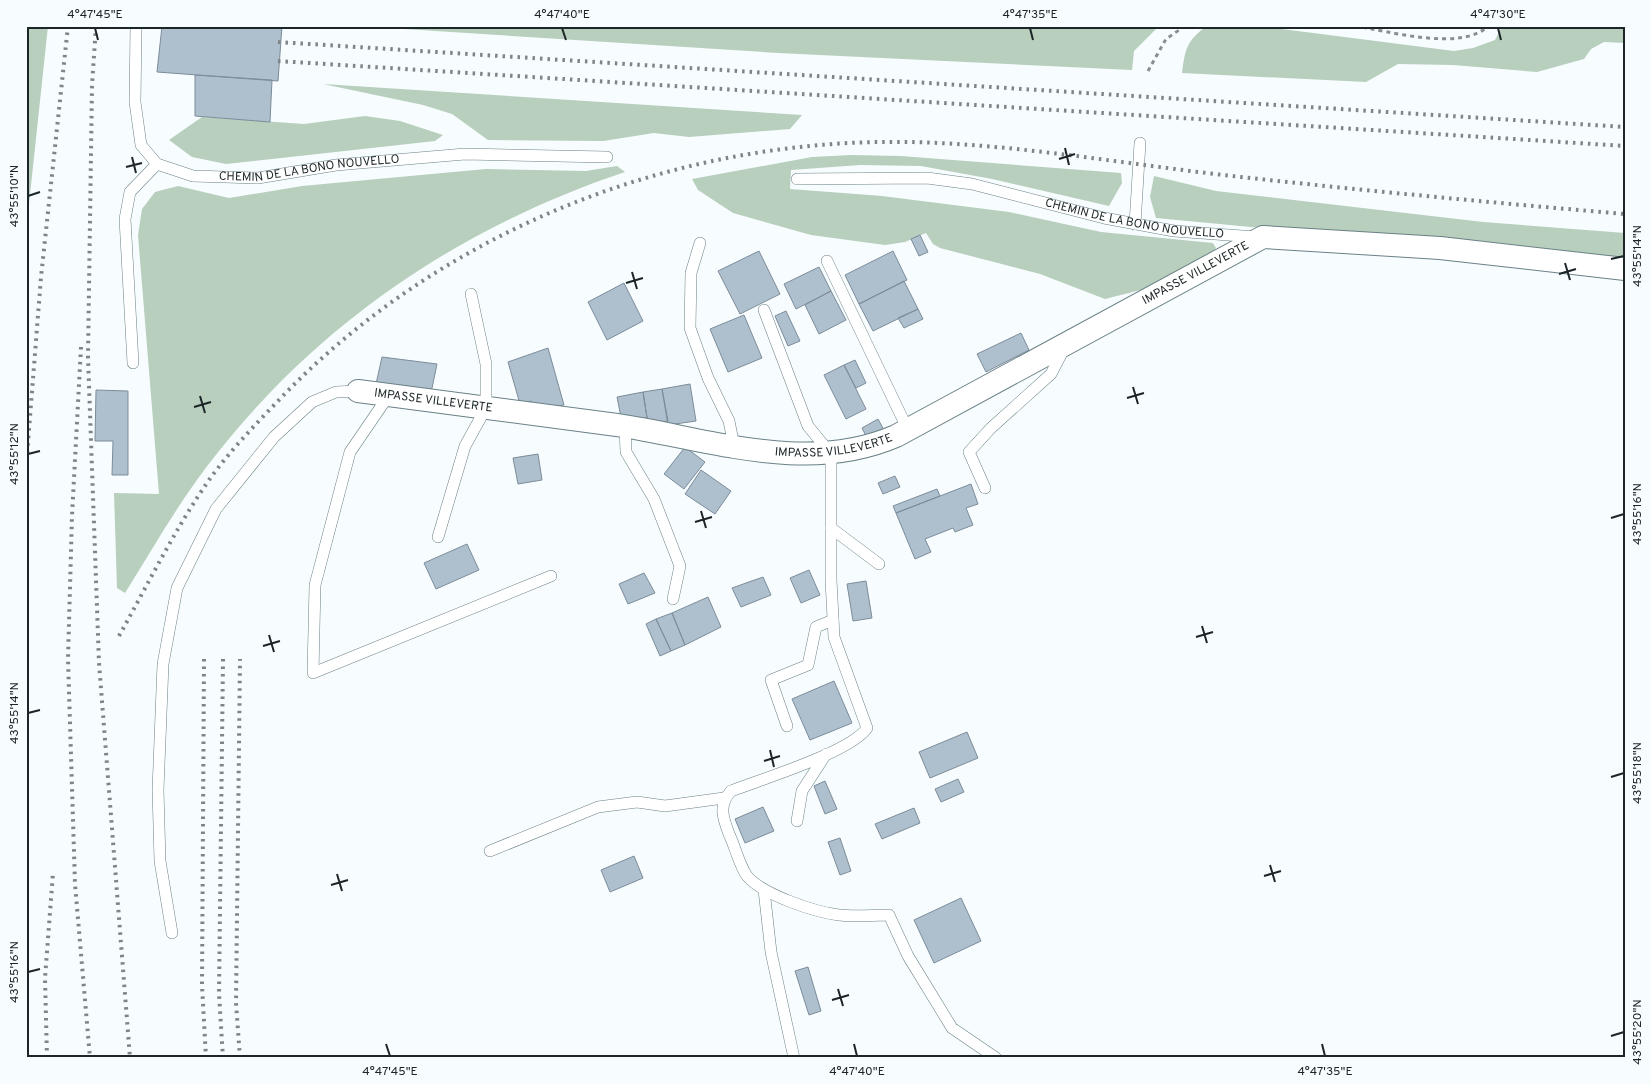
<svg xmlns="http://www.w3.org/2000/svg" width="1651" height="1084" font-family="Overpass,sans-serif">
<rect width="100%" height="100%" fill="#f7fcfe"/>
<!-- green -->
<path fill="#b7cfbc" d="M26,26h22l-22,206z
M357,26h802l-25,25 -2,19 -354,-17z
M1207,26h52l195,25 19,-3 22,-8 7,-14h123v17l-21,-1 -13,7 -7,10 -47,13 -84,-7 -55,-1 -32,18 -184,-9c3,-24 5,-33 25,-47z
M323,84l479,31 -12,14 -101,8 -35,-4 -51,8 -115,-1 -36,-26 -29,-9z
M365,116l35,5 43,14 -8,6 -209,23 -34,-7 -23,-17 33,-23 102,7z
M851,155l50,1 220,17 1,10 -13,23 -117,-27 -71,-13 -61,-1 -69,5 -1,19 92,7 127,16 92,20 112,11 3,5 -6,8 -50,29 -55,14 -65,-25 -100,-26 -7,-4 -7,-11 -21,9 -20,3 -74,-10 -78,-22 -35,-23 -6,-11 120,-22z
M617,166l8,6c-161,54 -300,146 -406,279 -36,44 -64,94 -94,142l-8,-5 -3,-95 45,1 -21,-259 4,-26 13,-17 23,-6 51,12 73,-12 184,-17 100,2z
M1154,176l62,15 267,31 142,11v29l-469,-44 -6,-21z"/>
<!-- building -->
<path fill="#aebfce" stroke="#7c8c9a" d="M162,26h120l-4,55 -121,-9z
M195,75l77,5 -2,42 -75,-6z
M920,235l8,17 -9,4 -8,-17z
M759,251l21,43 -40,20 -22,-43z
M893,251l14,29 -48,24 -14,-29z
M819,267l12,24 -35,18 -12,-25z
M904,281l14,28 -45,22 -14,-27z
M624,283l19,38 -36,19 -19,-38z
M831,291l15,29 -27,14 -14,-29z
M918,309l5,10 -19,9 -6,-10z
M786,311l14,30 -12,5 -13,-30z
M744,315l18,43 -34,14 -18,-43z
M1021,333l8,17 -43,22 -9,-18z
M548,348l16,57 -29,5 -4,-9 -11,3 -12,-42z
M382,357l55,7 -6,29 -55,-9z
M855,360l11,23 -10,5 -12,-23z
M844,365l22,44 -20,10 -22,-44z
M690,384l6,37 -28,4 -6,-36z
M662,389l6,32 -20,3 -5,-32z
M96,390l32,1v84h-16l1,-34h-18z
M643,392l4,26 -25,4 -5,-25z
M878,419l6,11 -17,8 -5,-10z
M685,447l20,15 -21,27 -20,-15z
M538,454l4,26 -24,4 -5,-26z
M701,470l30,21 -16,23 -30,-20z
M895,476l5,11 -17,7 -5,-11z
M971,484l7,20 -12,4 7,17 -18,7 -2,-4 -28,11 6,13 -16,7 -19,-46z
M937,489l3,7 -44,17 -3,-7z
M467,544l12,26 -43,19 -12,-26z
M809,570l11,25 -19,8 -11,-25z
M644,573l11,20 -27,11 -9,-20z
M763,577l8,18 -30,12 -9,-19z
M866,581l6,37 -19,3 -6,-37z
M708,597l13,30 -36,18 -13,-32z
M672,613l13,32 -14,6 -15,-32z
M656,619l15,32 -11,5 -14,-32z
M834,681l18,42 -42,17 -18,-41z
M967,732l11,26 -48,20 -11,-26z
M958,779l6,13 -23,10 -6,-13z
M825,781l12,28 -12,5 -11,-28z
M763,807l11,24 -29,12 -10,-24z
M914,808l6,15 -38,16 -7,-15z
M840,838l11,33 -11,4 -12,-33z
M634,856l9,22 -33,14 -9,-22z
M961,898l20,43 -47,22 -20,-43z
M808,967l13,44 -12,4 -14,-44z"/>
<g fill="none" stroke-linecap="round" stroke-linejoin="round">
<!-- lane casing -->
<g stroke="#6a8187" stroke-width="12">
<g id="lane">
<path id="s1" d="M136,26l-1,76 6,43 16,19 36,12 65,2 78,-13 129,-11 142,3"/>
<path id="s2" d="M797,179l130,-1 45,6 132,34 70,13 82,6"/>
<path d="M1135,224l5,-81"/>
<path d="M700,243l-9,30 -1,55 18,50 21,43 5,25"/>
<path d="M827,261l81,169"/>
<path d="M764,310l44,116 23,28v126l3,57 33,91c-16,24 -105,51 -136,63 -13,14 -8,27 -2,43 6,12 10,31 18,42 16,19 68,36 92,39 16,2 34,0 50,0l19,41 44,72 44,30"/>
<path d="M133,363l-8,-144 5,-27 27,-28"/>
<path d="M389,395l-39,57 -35,133 -2,88 238,-97"/>
<path d="M625,427l1,25 28,47 26,67 -7,33"/>
<path d="M985,488l-16,-36 22,-24 60,-54 14,-27"/>
<path d="M831,528l48,36"/>
<path d="M438,537l27,-91 21,-38v-44l-15,-70"/>
<path d="M787,726l-16,-46 37,-15 8,-38 17,-7"/>
<path d="M797,821l5,-30 24,-37"/>
<path d="M490,851l108,-44 39,-5 28,4 59,-8"/>
<path d="M764,890l7,62 23,106"/>
<path d="M172,933l-12,-72 -2,-71 5,-126 14,-76 39,-79 58,-72 38,-35 24,-10 22,-1"/>
</g>
</g>
<!-- street casing -->
<g stroke="#6a8187" stroke-width="24">
<g id="street">
<path id="s3" d="M358,391c86,12 173,22 259,34 93,14 189,50 279,11l367,-199 177,11 185,21"/>
</g>
</g>
<!-- path -->
<path stroke="#888f91" stroke-width="3" stroke-dasharray="4 4" stroke-linecap="butt" d="M1355,26c33,5 107,26 133,0
M1148,71l18,-32 19,-13"/>
<!-- lane -->
<use href="#lane" stroke="#fff" stroke-width="11"/>
<!-- street -->
<use href="#street" stroke="#fff" stroke-width="22"/>
<!-- rail -->
<path stroke="#7e8587" stroke-width="4" stroke-dasharray="2.5 5" stroke-linecap="butt" d="M96,26l-4,59 -4,272 11,306 31,395
M278,42l1347,85
M278,61l1347,85
M81,347l-9,169 -4,143 7,225 15,174
M26,468l15,-191 27,-251
M119,636c29,-52 56,-107 90,-156 20,-28 44,-53 68,-78 162,-171 396,-264 631,-260 111,2 222,23 333,35 128,14 255,26 384,37
M204,659l-2,326 4,73
M223,659l-4,335 4,64
M47,1058l-2,-80 8,-105
M240,1058l-4,-55 4,-344"/>
</g>
<!-- ticks -->
<path fill="none" stroke="#1c2527" stroke-width="2" d="M95,28l3,12M562,28l4,12M1030,28l3,12M1498,28l3,12M1065,148l4,17M132,157l4,16M1059,159l16,-5M126,167l16,-4M28,196l12,-4M1611,259l13,-3M1565,263l5,17M632,272l5,17M1559,274l17,-5M626,283l17,-5M1133,387l5,17M200,396l5,17M1127,398l17,-5M194,407l17,-5M28,454l12,-3M701,511l5,17M1611,518l13,-4M695,522l17,-5M1202,626l5,17M269,635l5,17M1196,637l17,-5M263,646l17,-5M28,713l12,-3M770,750l4,17M764,761l16,-5M1611,777l13,-4M1270,865l5,17M337,874l5,17M1264,876l17,-5M331,885l17,-5M28,972l12,-3M838,989l5,17M832,1000l17,-5M1611,1036l13,-4M386,1044l4,12M854,1044l3,12M1322,1044l3,12"/>
<g text-anchor="middle" dominant-baseline="central" stroke-width="4.5" stroke-linejoin="round" paint-order="stroke">
<!-- street labels -->
<g font-size="12" fill="#1c2527" stroke="#f7fcfe">
<text stroke="none"><textPath href="#s1" startOffset="299">CHEMIN DE LA BONO NOUVELLO</textPath></text>
<text stroke="none"><textPath href="#s2" startOffset="342">CHEMIN DE LA BONO NOUVELLO</textPath></text>
<text stroke="none"><textPath href="#s3" startOffset="886">IMPASSE VILLEVERTE</textPath></text>
<text stroke="none"><textPath href="#s3" startOffset="76">IMPASSE VILLEVERTE</textPath></text>
<text stroke="none"><textPath href="#s3" startOffset="481">IMPASSE VILLEVERTE</textPath></text>
</g>
</g>
<!-- border -->
<rect width="1651" height="1084" fill="none" stroke="#f7fcfe" stroke-width="55"/>
<rect x="28" y="28" width="1596" height="1028" fill="none" stroke="#1c2527" stroke-width="2"/>
<g font-size="12" text-anchor="middle" fill="#1c2527">
<text x="95" y="18">4°47'45"E</text>
<text x="562" y="18">4°47'40"E</text>
<text x="1030" y="18">4°47'35"E</text>
<text x="1498" y="18">4°47'30"E</text>
<text transform="translate(14 196) rotate(-90)" y="4">43°55'10"N</text>
<text transform="translate(1637 256) rotate(-90)" y="4">43°55'14"N</text>
<text transform="translate(14 454) rotate(-90)" y="4">43°55'12"N</text>
<text transform="translate(1637 514) rotate(-90)" y="4">43°55'16"N</text>
<text transform="translate(14 713) rotate(-90)" y="4">43°55'14"N</text>
<text transform="translate(1637 773) rotate(-90)" y="4">43°55'18"N</text>
<text transform="translate(14 972) rotate(-90)" y="4">43°55'16"N</text>
<text transform="translate(1637 1032) rotate(-90)" y="4">43°55'20"N</text>
<text x="390" y="1075">4°47'45"E</text>
<text x="857" y="1075">4°47'40"E</text>
<text x="1325" y="1075">4°47'35"E</text>
</g>
</svg>
